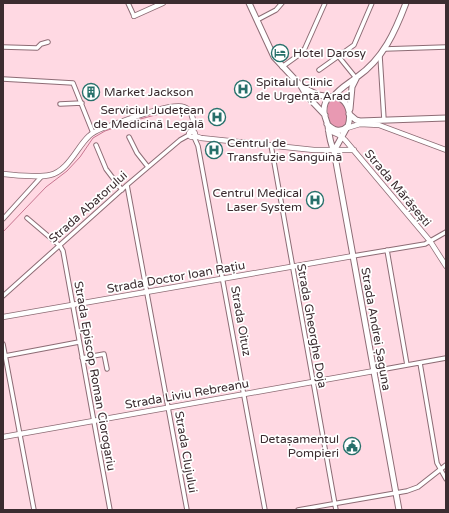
<svg xmlns="http://www.w3.org/2000/svg" width="449" height="513" font-family="'Varela Round',sans-serif">
<rect width="100%" height="100%" fill="#ffd9e3"/>
<!-- green -->
<path fill="#e899b2" d="M337,99l7,4c3,12 8,23 -7,25l-6,-3c-3,-10 -8,-25 6,-26z"/>
<g fill="none" stroke-linecap="round" stroke-linejoin="round">
<!-- stream -->
<path stroke="#c87590" stroke-width="1" d="M3,232l43,-45 21,-16 13,-14 13,-19 12,-7 35,-12 35,-9"/>
<!-- minor casing -->
<g stroke="#8d6c75" stroke-width="5.5">
<path id="minor" d="M128,3l6,13
M257,20l19,-10 6,-7
M3,47l34,1 4,-4 7,-2
M385,49l61,-2
M380,56l4,64
M339,57l17,21
M282,67l18,-13 5,-6 20,-45
M319,70l35,-25 18,-42
M3,79l70,4 20,50
M60,104l22,-1
M129,137l8,16 11,14
M194,137l4,9 67,364
M96,145l10,24 16,21
M271,145l65,365
M127,185l60,325
M27,218l33,28 3,5 47,259
M3,219l39,-43
M387,250l20,115
M353,256l72,-12 21,-12
M3,296l124,-111 53,-45 9,-5
M3,344l31,166
M5,356l74,-14
M82,358l22,-4 3,15
M420,363l17,100 9,16
M374,371l72,-13
M298,510l109,-19 11,-4 28,-22"/>
</g>
<!-- tertiary casing -->
<g stroke="#8d6c75" stroke-width="6">
<path id="tertiary" d="M134,16l29,-13
M347,128l13,-4 19,1 67,25
M328,130l11,5 6,5 85,101 16,25
M189 134a3 3 0 1 1 6 0a3 3 0 1 1-6 0Z
M195,136l6,2 113,12h40
M3,174c13,1 35,4 47,1 18,-4 27,-28 39,-39 4,-4 9,-6 14,-8 16,-5 67,-26 81,-21 10,4 10,16 9,25
M3,317l350,-61
M3,437l371,-66"/>
</g>
<!-- secondary casing -->
<g stroke="#8d6c75" stroke-width="7">
<path id="secondary" d="M249,3l25,54 27,29 6,10 18,19
M302,87l16,8 14,2
M333,97c7,-9 15,-13 24,-20 26,-18 38,-45 49,-74
M350,109l2,-22 4,-8
M349,114l7,6 4,1 86,-3
M327,124c7,7 14,9 21,2 9,-28 -24,-42 -24,-15 0,5 3,10 4,15 1,9 2,17 6,25l65,359
M334,151l12,-22"/>
</g>
<!-- minor -->
<use href="#minor" stroke="#fff" stroke-width="3.5"/>
<!-- tertiary -->
<use href="#tertiary" stroke="#fff" stroke-width="4.5"/>
<!-- secondary -->
<use href="#secondary" stroke="#fff" stroke-width="5"/>
</g>
<!-- icons -->
<defs>
<g id="hotel-ring" transform="scale(0.9)"><circle r="9.5" fill="#fff" stroke="#27706b" stroke-width="1.5"/><path d="M-6-4.5h1.5V1H6V5H4.5V3h-9V5H-6ZM-4 0a1.8 1.8 0 1 1 3.6 0ZM.5 0V-2.5h3Q6-2.5 6 0Z" fill="#27706b"/></g>
<g id="hospital-ring" transform="scale(0.9)"><circle r="9.5" fill="#fff" stroke="#27706b" stroke-width="1.5"/><path d="M-5-5h3v3.5h4V-5h3V5h-3V1.5h-4V5h-3Z" fill="#27706b"/></g>
<g id="building-ring" transform="scale(0.9)"><circle r="9.5" fill="#fff" stroke="#27706b" stroke-width="1.5"/><path d="M-4-6H4V6H1V3H-1V6H-4ZM-2.5-4.3h1.7v1.8h-1.7ZM.8-4.3h1.7v1.8H.8ZM-2.5-1h1.7V.8h-1.7ZM.8-1h1.7V.8H.8Z" fill="#27706b"/></g>
<g id="civic-ring" transform="scale(0.9)"><circle r="9.5" fill="#fff" stroke="#27706b" stroke-width="1.5"/><path d="M-.6-6.5H3V-4.5H.6V-3L4-1V1h2V6H-6V1h2V-1L-.6-3ZM-1.2 2.5V6h2.4V2.5Z" fill="#27706b"/></g>
</defs>
<g fill-rule="evenodd">
<use href="#hotel-ring" x="280" y="53"/>
<use href="#hospital-ring" x="243" y="89"/>
<use href="#building-ring" x="91" y="92"/>
<use href="#hospital-ring" x="217" y="117"/>
<use href="#hospital-ring" x="214" y="150"/>
<use href="#hospital-ring" x="315" y="200"/>
<use href="#civic-ring" x="352" y="446"/>
</g>
<g text-anchor="middle" dominant-baseline="central" stroke-width="3.5" stroke-linejoin="round" paint-order="stroke">
<!-- poi labels -->
<g font-size="12" fill="#3b2c30" stroke="#fff" text-anchor="start">
<text x="293" y="53">Hotel Darosy</text>
<text x="256" y="82">Spitalul Clinic<tspan x="256" dy="14">de Urgență Arad</tspan></text>
<text x="104" y="92">Market Jackson</text>
<text x="204" y="110" text-anchor="end">Serviciul Județean<tspan x="204" dy="14">de Medicină Legală</tspan></text>
<text x="227" y="143">Centrul de<tspan x="227" dy="14">Transfuzie Sanguină</tspan></text>
<text x="302" y="193" text-anchor="end">Centrul Medical<tspan x="302" dy="14">Laser System</tspan></text>
<text x="339" y="439" text-anchor="end">Detașamentul<tspan x="339" dy="14">Pompieri</tspan></text>
</g>
<!-- street labels -->
<g font-size="12" fill="#3b2c30" stroke="#fff">
<text transform="translate(398 188) rotate(50)">Strada Mărășești</text>
<text transform="translate(88 207) rotate(-42)">Strada Abatorului</text>
<text transform="translate(176 277) rotate(-10)">Strada Doctor Ioan Rațiu</text>
<text transform="translate(241 321) rotate(80)">Strada Oituz</text>
<text transform="translate(312 326) rotate(80)">Strada Gheorghe Doja</text>
<text transform="translate(376 329) rotate(80)">Strada Andrei Șaguna</text>
<text transform="translate(95 376) rotate(80)">Strada Episcop Roman Ciorogariu</text>
<text transform="translate(187 394) rotate(-10)">Strada Liviu Rebreanu</text>
<text transform="translate(186 452) rotate(80)">Strada Clujului</text>
</g>
</g>
<!-- border -->
<rect width="449" height="513" fill="none" stroke="#3b2c30" stroke-width="8"/>
</svg>
